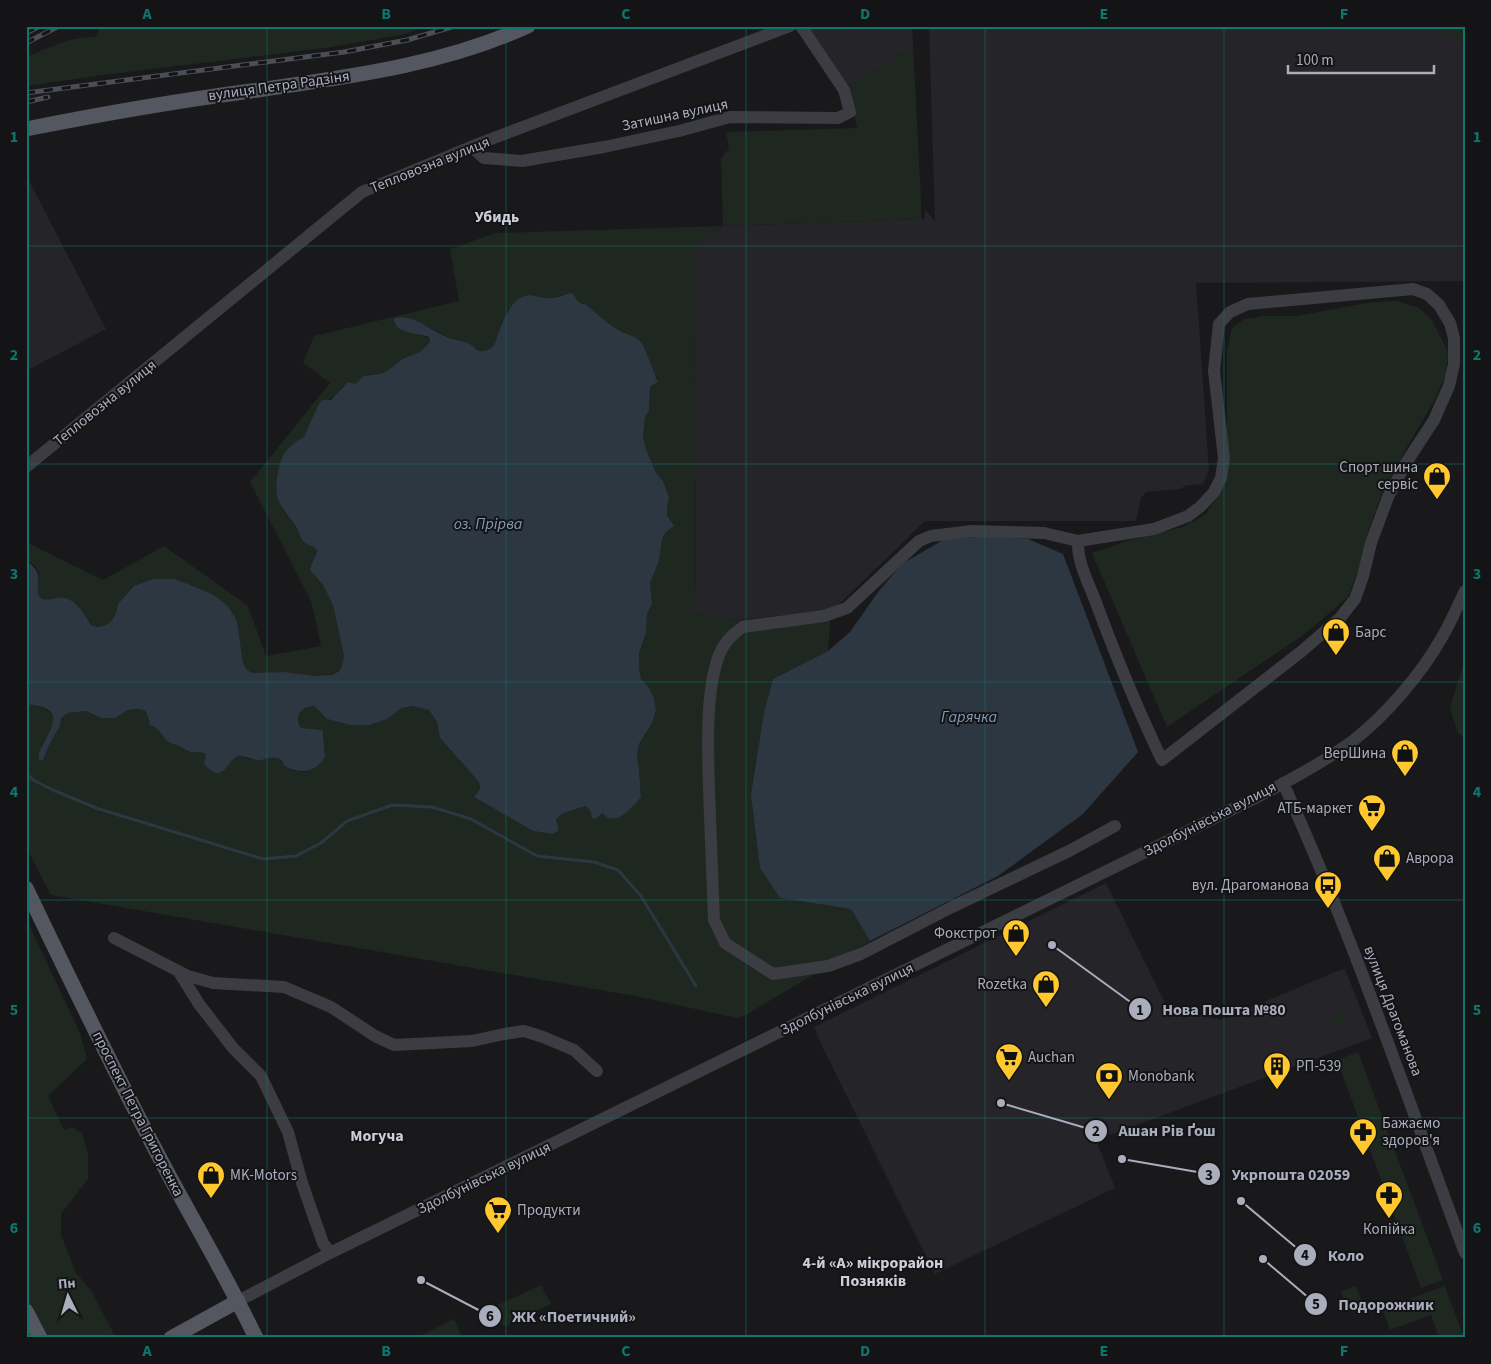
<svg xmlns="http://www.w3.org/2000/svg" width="1491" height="1364" font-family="'Source Sans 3',sans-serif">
<rect width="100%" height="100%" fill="#19191c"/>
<!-- built -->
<path fill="#252529" d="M806,26h106l1,19 -64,42z
M929,26h504l23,13 9,3v239l-269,2 13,187 -6,14 -16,1 -7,4 -34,3 -5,6 -5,23h-211l-94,91 -104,8 -31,-7 -2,-368 30,-19 201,-7v-10l10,13z
M26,175l80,154 -80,42z
M1106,883l61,124 54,13 119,-50 5,-1 27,69 -276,102 19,48 -180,86 -113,-228 -8,-19z"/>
<!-- green -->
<path fill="#1e2720" d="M101,26h327l-27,9 -76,13 -222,27 -77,11v-29c22,-9 45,-21 69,-20z
M1433,26h32v16l-9,-3z
M913,45l8,154v20l-197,7 -30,19 2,368 31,7 104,-8 -3,39 -55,28 -9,33 -13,82 29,104 71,11 19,32 -126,75 -7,2 -102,-22 -584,-101 -25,-48v-143c15,3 34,5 25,26 -2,5 -7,9 -9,14 -1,4 1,11 1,16l6,-15 11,-19 1,-8 7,-5 18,-2 15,7h14l13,-8 10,-1 5,1 3,3 2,8 11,9 11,13 9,2 6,5 7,3 8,-2 6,3 -1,5 12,14c13,-4 12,-14 20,-17 6,-1 16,5 24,4 5,-1 13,-5 19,-1 1,1 3,5 4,6 5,6 15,6 22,7l19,-15 -1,-22 -3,-5h-15l-6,-3c-5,-13 1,-20 14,-21l13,13 24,6h19l17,-6 15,-11 12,-2 15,4 8,12 3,16 39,44 1,7 -6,8 59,34 20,3 5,-3c-1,-3 -3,-9 -2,-12 2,-6 24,-11 31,-13l3,4v4l13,-1 6,5 32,-21 -2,-28 -2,-12 2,-13 13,-21 -4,-37 -7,-6 -2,-13v-14l7,-20 1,-19 5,-10 -2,-21 9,-22 3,-22 4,-7 7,-6 -6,-11v-7l2,-11 -6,-16 -7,-8 -10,-24 -3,-12 2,-20 4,-6 1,-24 8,-5 -18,-40 -10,-7 -13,-6 -22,-16 -8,-9h-5l-4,-1 -2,-4 -7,-6 -21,6 -17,-4 -7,1 -15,13 -15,36c-3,3 -5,5 -10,6 -9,0 -17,-7 -25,-11 -5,-2 -10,-2 -15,-5 -16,-8 -29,-18 -48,-18l11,14 22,7 1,4 -10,10 -16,6 -17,13 -7,3 -11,1 -11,6 -3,4 -12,1 -8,10 -8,5 -23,36 -5,3 -17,68 13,18 8,15 10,5 4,4c-1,8 -6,12 -7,20l13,15 10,20 11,51 -3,12 -3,4 -12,4h-10l-31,-4 -28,2 -5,-1 -6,-4 -3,-6 -6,-42 -9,-15 -16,-12 -24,-10 -14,-5 -56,25c-4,15 -8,26 -26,22l-10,-15 -19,-13c-46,8 -12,-18 -29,-33 -3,-2 -5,-3 -8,-4v-19l77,38 61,-34 84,60 18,50 55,-10 -10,-45 -61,-119 80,-99 -27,-20 11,-27 145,-35 -9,-52 46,-16 227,-7 -2,-67 8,-11 -3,-16 131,-4 -8,-41z
M1398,301l21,7 13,12 16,32 -2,22 -12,27 -28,48 -24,44 -13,35 -8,34 -13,35 -42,36 -139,94 -75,-174 35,-12 56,-14 23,-13 18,-30 3,-54v-79l5,-23 12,-9 19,-3h33l77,-14z
M1465,659v79l-7,-5 -8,-25z
M26,918l54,115 7,26 -39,37 16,34 8,-3 10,6 6,20v26l-27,35v21l15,38 15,17 25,48h-71l-19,-37z
M1335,1012l6,1 7,7 1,7 -7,4 -12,-16z
M1358,1052l85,228 -22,8 -84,-228z
M541,1285l10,19 -47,23 -10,-20z
M1356,1286l7,20 -14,6 -8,-20z
M1445,1286l19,52h-25l-8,-23 -41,15 -8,-21z
M454,1319l8,18 -46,1z"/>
<!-- water -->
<path fill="#2d3741" d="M569,293l4,1c4,6 5,11 13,10 9,9 20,18 31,25 7,5 18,6 24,13 5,7 13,31 17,40l-8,5 -1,24 -4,6 -2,20 3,12 10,24 7,8 6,16 -2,11v7l7,11 -8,6 -4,7 -3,22 -9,22 2,21 -5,10 -1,19 -7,20v14l2,12 7,7 6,12 2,12 -4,13 -13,21 -2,13 2,12 2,28c-7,8 -20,25 -32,21 -2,0 -4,-3 -7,-5l-7,6 -3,-1 -2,-8 -4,-4c-9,3 -26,6 -30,14l2,6v5l-5,3 -20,-3 -59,-34 6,-8 -1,-7 -39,-44 -3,-16 -8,-12 -16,-4 -11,2 -15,11 -17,6h-20l-23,-6 -13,-13c-13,1 -19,8 -14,21 7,3 17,1 23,4l2,26c-8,13 -20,17 -33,12 -2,0 -6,-2 -7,-3 -3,-3 -3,-7 -7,-8 -7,-2 -13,2 -19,2 -7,0 -13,-4 -19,-4 -14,1 -15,32 -36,8l2,-10c-6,-3 -9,-1 -15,-2 -5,-1 -9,-5 -14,-7 -2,-1 -5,-1 -7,-2 -9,-6 -9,-15 -20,-18l-4,-13 -3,-2 -5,-1 -10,1 -13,8h-14l-15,-7 -18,2 -7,5 -1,8 -11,19 -6,15h-4c-4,-15 29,-41 6,-52 -5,-2 -13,-3 -19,-4v-143c23,13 5,30 15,37 6,4 16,-1 23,0 13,2 21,18 28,28l7,1 7,-2 6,-5 4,-7 2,-9 16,-18 19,-7h21l14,5 24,10 16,12 9,15 6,42 3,6 6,4 33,-1 31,4 15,-1 7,-3 3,-4 3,-12 -11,-51 -10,-20 -13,-15c1,-8 6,-12 7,-20 -4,-5 -8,-4 -13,-8 -4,-4 -6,-12 -9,-17 -6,-8 -13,-16 -17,-26 -4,-11 0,-38 8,-48 5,-6 12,-11 18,-14l14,-31 4,-6h9l17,-18 7,2 9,-8 16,-2 7,-3 17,-13 16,-6 10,-10 -1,-5c-11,-4 -35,-3 -35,-19 20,-4 34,11 51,18 10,5 24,4 32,14 7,2 12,1 17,-5 7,-16 14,-49 36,-50 5,0 10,3 16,3 7,1 16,-2 23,-5z
M985,536l43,3 35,15 75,198 -55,62 -85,62 -128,65 -19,-32 -71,-11 -20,-30 -9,-74 13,-82 9,-33 55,-28 22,-19 28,-40 24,-28 41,-24z"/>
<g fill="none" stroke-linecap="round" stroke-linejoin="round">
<!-- stream -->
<path stroke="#2d3741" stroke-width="3" d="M26,773l7,7 22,11 44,18 164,50 33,-3 25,-13 26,-22 45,-16 40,2 39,12 66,37 57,6 24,8 23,26 55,90"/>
<!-- minor -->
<path stroke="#3c3c43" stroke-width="12" d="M472,147l12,11 38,3 82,-14 75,-16 51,-14 108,1 12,-6 -6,-22 -43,-64
M26,467l336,-275 116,-48 312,-118
M1078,541c-1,20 10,41 17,59 20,54 42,108 67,160l140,-109 38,-33 15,-19 8,-23 8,-33 17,-46 18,-34 28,-43 15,-34 5,-22v-26l-4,-15 -11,-18 -12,-11 -14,-5 -165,15 -18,8 -11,12 -5,47 10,87 -3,20 -7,14 -14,15 -12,9 -34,13 -76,12 -34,-8 -72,-2 -41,5 -12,5 -72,67 -23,8 -81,11c-11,7 -19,15 -24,28 -14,38 -11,95 -10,135 2,44 3,87 5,130l11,23 48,31 55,-8 33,-12 91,-47 117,-56 46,-25
M1283,783c70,153 123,312 182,470
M114,938l74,38 25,7 71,4 47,20 44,29 19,9 78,-4 32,-7 20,-3 19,6 31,13 23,21
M179,972l20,32 34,44 28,28 27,56 14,51 21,60 7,10
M238,1301l92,-48 925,-455c34,-17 69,-36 99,-58 32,-25 67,-66 87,-101 9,-15 16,-32 24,-48"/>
<!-- major -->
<path stroke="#555760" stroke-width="15" d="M26,129c75,-15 150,-28 225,-38 94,-14 189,-25 277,-65
M26,888c42,87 83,173 128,259 33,64 71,126 102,191
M26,1311l14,27
M171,1338l67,-37"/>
<!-- rail casing -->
<g stroke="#4c4e56" stroke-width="5">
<path id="rail" d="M26,33l14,-7
M26,43l33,-17
M26,93l318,-41 63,-12 48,-14
M26,102l22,-5"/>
</g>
<!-- rail -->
<use href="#rail" stroke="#141417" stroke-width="3" stroke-dasharray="9" stroke-linecap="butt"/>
</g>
<!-- grid -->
<path fill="none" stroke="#0f766e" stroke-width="1" stroke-opacity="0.55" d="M267,26v1312M506,26v1312M746,26v1312M985,26v1312M1224,26v1312M26,246h1439M26,464h1439M26,682h1439M26,900h1439M26,1118h1439"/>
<!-- icons -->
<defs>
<g id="shop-pin" transform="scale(1.4375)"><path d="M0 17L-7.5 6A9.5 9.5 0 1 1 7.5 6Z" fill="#ffc82e" stroke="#141417"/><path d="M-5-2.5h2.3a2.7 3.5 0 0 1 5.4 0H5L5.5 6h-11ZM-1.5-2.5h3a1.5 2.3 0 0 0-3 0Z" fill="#111"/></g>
<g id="supermarket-pin" transform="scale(1.4375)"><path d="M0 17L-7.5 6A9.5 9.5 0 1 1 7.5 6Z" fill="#ffc82e" stroke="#141417"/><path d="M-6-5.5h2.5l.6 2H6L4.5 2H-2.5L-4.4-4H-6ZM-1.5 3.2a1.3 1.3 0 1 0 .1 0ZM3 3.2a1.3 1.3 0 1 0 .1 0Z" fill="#111"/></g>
<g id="bus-pin" transform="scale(1.4375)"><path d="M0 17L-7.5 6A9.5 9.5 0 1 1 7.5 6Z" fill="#ffc82e" stroke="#141417"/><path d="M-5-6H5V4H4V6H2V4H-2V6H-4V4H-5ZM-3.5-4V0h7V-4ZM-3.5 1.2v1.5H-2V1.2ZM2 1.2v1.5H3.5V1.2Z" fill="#111"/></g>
<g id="building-pin" transform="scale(1.4375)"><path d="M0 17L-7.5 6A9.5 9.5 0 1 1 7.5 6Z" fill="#ffc82e" stroke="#141417"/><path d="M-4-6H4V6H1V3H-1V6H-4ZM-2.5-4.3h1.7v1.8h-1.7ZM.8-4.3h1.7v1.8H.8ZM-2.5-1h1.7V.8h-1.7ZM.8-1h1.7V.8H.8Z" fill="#111"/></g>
<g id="bank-pin" transform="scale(1.4375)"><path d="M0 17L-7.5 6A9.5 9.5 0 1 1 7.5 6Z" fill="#ffc82e" stroke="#141417"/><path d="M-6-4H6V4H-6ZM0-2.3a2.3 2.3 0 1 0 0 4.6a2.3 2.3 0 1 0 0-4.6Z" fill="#111"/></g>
<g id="pharmacy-pin" transform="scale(1.4375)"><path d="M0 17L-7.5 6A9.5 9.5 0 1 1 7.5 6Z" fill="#ffc82e" stroke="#141417"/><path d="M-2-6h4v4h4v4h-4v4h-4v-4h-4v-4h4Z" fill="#111"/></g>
</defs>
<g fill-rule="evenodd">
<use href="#shop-pin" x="1437" y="476"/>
<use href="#shop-pin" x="1336" y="632"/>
<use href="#shop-pin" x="1405" y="753"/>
<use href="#supermarket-pin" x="1372" y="808"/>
<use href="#shop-pin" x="1387" y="858"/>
<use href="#bus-pin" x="1328" y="885"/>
<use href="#shop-pin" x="1016" y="933"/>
<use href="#shop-pin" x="1046" y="984"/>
<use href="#supermarket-pin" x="1009" y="1057"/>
<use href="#building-pin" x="1277" y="1066"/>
<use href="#bank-pin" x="1109" y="1076"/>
<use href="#pharmacy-pin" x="1363" y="1132"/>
<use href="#shop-pin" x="211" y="1175"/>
<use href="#pharmacy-pin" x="1389" y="1195"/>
<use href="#supermarket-pin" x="498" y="1210"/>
</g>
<g text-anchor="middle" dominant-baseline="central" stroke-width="4" stroke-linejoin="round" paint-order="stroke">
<!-- street labels -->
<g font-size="15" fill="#aaaebc" stroke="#141417">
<text transform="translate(279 86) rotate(-8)">вулиця Петра Радзіня</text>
<text transform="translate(675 115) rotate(-12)">Затишна вулиця</text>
<text transform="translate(430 165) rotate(-22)">Тепловозна вулиця</text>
<text transform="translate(105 403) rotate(-39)">Тепловозна вулиця</text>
<text transform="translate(1210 819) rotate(-27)">Здолбунівська вулиця</text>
<text transform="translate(847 999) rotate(-26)">Здолбунівська вулиця</text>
<text transform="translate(1393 1011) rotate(69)">вулиця Драгоманова</text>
<text transform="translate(138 1114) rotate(63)">проспект Петра Григоренка</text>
<text transform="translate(484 1178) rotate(-26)">Здолбунівська вулиця</text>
</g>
<!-- poi labels -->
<g font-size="15" fill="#aaaebc" stroke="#141417" text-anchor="start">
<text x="1418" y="467" text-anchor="end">Спорт шина<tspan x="1418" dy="17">сервіс</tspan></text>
<text x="1355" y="632">Барс</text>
<text x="1386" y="753" text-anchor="end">ВерШина</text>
<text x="1353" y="808" text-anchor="end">АТБ-маркет</text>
<text x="1406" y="858">Аврора</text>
<text x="1309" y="885" text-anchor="end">вул. Драгоманова</text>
<text x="997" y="933" text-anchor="end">Фокстрот</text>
<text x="1027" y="984" text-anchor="end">Rozetka</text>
<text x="1028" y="1057">Auchan</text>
<text x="1296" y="1066">РП-539</text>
<text x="1128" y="1076">Monobank</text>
<text x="1382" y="1123">Бажаємо<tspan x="1382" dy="17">здоров'я</tspan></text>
<text x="230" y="1175">MK-Motors</text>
<text x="517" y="1210">Продукти</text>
<text x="1389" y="1229" text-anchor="middle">Копійка</text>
</g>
<!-- neighbourhood labels -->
<g font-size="16" font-weight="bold" fill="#ccced8" stroke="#141417">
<text x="497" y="217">Убидь</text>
<text x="377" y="1136">Могуча</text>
<text x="873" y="1263">4-й «А» мікрорайон<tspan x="873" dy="18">Позняків</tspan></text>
</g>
<!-- water labels -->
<g font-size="16" font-style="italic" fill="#7f9aba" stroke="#141417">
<text x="488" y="524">оз. Прірва</text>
<text x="969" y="717">Гарячка</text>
</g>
</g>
<!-- callouts -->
<path fill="none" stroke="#aaaebc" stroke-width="2" d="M1052 945L1140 1009M1001 1103L1096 1131M1122 1159L1209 1174M1241 1201L1305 1255M1263 1259L1316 1304M421 1280L490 1316"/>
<g fill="#aaaebc" stroke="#141417" stroke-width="2">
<circle cx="1052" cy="945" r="5"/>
<circle cx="1001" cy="1103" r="5"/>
<circle cx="1122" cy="1159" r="5"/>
<circle cx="1241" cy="1201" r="5"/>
<circle cx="1263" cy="1259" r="5"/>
<circle cx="421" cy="1280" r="5"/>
<circle cx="1140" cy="1009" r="12"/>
<circle cx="1096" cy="1131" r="12"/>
<circle cx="1209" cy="1174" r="12"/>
<circle cx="1305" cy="1255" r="12"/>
<circle cx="1316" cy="1304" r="12"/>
<circle cx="490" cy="1316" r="12"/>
</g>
<g font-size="15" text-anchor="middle" font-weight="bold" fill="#111">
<text x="1140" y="1015">1</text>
<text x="1096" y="1136">2</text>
<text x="1209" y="1180">3</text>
<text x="1305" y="1260">4</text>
<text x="1316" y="1309">5</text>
<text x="490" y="1321">6</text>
</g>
<g font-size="16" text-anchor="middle" font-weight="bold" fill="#aaaebc" stroke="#141417" stroke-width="4" stroke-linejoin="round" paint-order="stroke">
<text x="1224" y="1015">Нова Пошта №80</text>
<text x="1167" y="1136">Ашан Рів Ґош</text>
<text x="1291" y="1180">Укрпошта 02059</text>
<text x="1346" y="1261">Коло</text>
<text x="1386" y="1310">Подорожник</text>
<text x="574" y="1322">ЖК «Поетичний»</text>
</g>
<!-- border -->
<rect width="1491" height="1364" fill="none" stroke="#141417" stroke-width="55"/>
<!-- north arrow -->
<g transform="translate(68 1296) rotate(355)" stroke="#141417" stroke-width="4" paint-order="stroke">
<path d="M0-4L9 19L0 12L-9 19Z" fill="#aaaebc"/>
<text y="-8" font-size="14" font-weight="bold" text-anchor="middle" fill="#aaaebc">Пн</text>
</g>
<!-- scale -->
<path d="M1288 65v8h146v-8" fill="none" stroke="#aaaebc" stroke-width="2.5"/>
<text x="1296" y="65" font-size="15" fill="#aaaebc" stroke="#141417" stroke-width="4" paint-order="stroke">100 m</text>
<rect x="28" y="28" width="1436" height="1308" fill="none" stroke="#0f766e" stroke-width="2"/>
<g font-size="16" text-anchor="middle" font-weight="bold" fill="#0f766e">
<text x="147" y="19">A</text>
<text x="386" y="19">B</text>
<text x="626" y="19">C</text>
<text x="865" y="19">D</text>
<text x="1104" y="19">E</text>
<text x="1344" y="19">F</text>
<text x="14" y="142">1</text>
<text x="1477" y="142">1</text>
<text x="14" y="360">2</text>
<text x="1477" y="360">2</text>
<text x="14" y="579">3</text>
<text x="1477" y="579">3</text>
<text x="14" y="797">4</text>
<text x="1477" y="797">4</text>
<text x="14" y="1015">5</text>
<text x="1477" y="1015">5</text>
<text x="14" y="1233">6</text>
<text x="1477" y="1233">6</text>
<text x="147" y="1356">A</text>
<text x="386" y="1356">B</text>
<text x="626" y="1356">C</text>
<text x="865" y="1356">D</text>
<text x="1104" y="1356">E</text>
<text x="1344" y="1356">F</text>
</g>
</svg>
